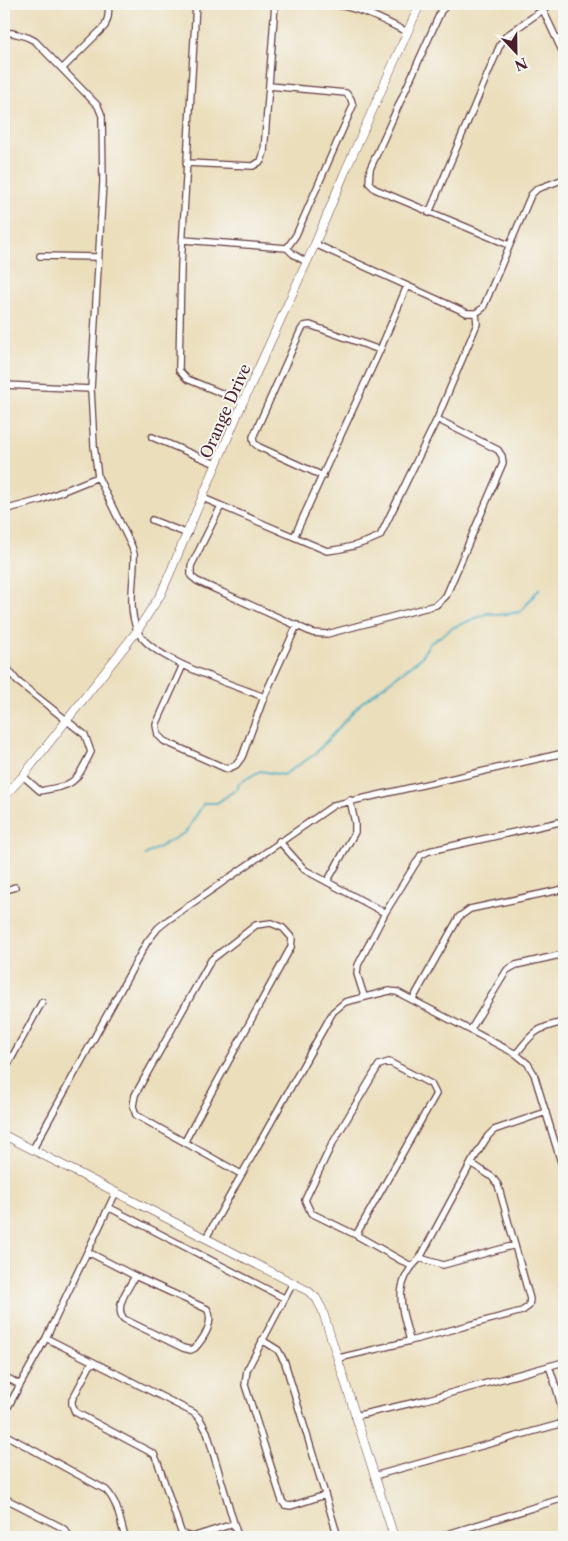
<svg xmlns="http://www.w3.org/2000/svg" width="568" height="1541" font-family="'Libre Caslon Text',serif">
<rect width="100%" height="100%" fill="#f6f6f2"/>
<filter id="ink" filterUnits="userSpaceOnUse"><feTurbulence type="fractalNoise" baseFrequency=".02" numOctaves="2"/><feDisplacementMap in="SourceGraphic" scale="10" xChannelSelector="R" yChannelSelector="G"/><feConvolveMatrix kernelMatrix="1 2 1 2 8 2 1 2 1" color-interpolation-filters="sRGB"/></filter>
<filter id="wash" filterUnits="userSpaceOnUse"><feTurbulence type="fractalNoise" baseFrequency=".0096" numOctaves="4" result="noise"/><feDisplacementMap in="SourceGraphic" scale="20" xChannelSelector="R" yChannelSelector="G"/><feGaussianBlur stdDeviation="1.12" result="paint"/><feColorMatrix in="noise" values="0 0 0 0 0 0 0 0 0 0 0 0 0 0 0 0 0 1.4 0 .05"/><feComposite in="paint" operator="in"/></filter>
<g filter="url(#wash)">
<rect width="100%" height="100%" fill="#ebdebb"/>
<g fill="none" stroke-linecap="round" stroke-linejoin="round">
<!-- stream -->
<path stroke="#45afc4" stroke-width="2" d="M145,855l41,-23 18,-29h13l21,-15 1,-5 21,-12 23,4 31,-20 47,-52 60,-45 8,-14 25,-17 34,-14 11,2 21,-3 20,-24"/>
</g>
</g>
<g filter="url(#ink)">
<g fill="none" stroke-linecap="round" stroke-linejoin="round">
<!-- street casing -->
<g stroke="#623c41" stroke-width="8">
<path id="street" d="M196,4l-15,262 -2,104 8,9 56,23
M328,4c29,2 53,15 79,28
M448,4l-7,7 -71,158 -1,14 6,6 134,56
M543,10l21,45
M4,32c12,1 21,3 31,9l63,65 4,10 1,66 -12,207 3,57 4,31 34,70 2,7c1,24 -7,52 3,76 12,29 97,55 127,67
M63,68l42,-42 3,-9 1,-13
M186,163l67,3 8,-5 3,-9 11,-148
M429,213l71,-168 6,-9 45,-32
M183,240l104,8 9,-13 57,-129 -2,-7 -5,-6 -77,-7
M315,244l152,69h9l7,-5 48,-113 6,-6 27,-10
M287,248l6,6 13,8
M40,256l58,1
M4,385l87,4
M152,437l64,27
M323,476l-64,-29 -5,-4 -1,-6 48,-107 3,-4 6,-1 70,25
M203,498l124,53c19,-2 36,-7 53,-15l57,-117 40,-95 -1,-11
M221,506l-30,60v10l6,5 116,52 14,1 109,-29 10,-9 57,-133 -1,-7 -4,-6 -61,-31
M4,510l37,-10 57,-23
M152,520l36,14
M294,537l86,-187 27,-64
M4,664l13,17 68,54 6,17c-17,33 -15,32 -51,39l-17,-15
M183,665l-27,60 2,10 6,6 63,28 9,-4 6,-8 22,-60 33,-72
M279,841l26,29 80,43
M327,882l28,-50v-9l-5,-23
M4,891l11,-4
M364,996l-7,-22 1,-9 27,-52 36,-58 8,-4 135,-30
M413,999l46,-82 11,-8 94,-20
M471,1029l36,-59 9,-5 48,-11
M516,1054c17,-22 20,-26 48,-32
M4,1072l38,-70
M185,1141l106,-194 1,-9 -9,-10 -12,-5 -15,2 -45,35 -76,135 -2,11 3,9 105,59
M33,1149l114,-207 11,-14 10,-8 166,-115 230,-52
M110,1208l174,90
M356,1235l80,-141 -5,-10 -42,-22 -10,3 -48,81 -26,54 6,13 45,22 55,31
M206,1238l127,-226 12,-10 44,-11 8,1 119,62 12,10 6,10 30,98
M88,1252l47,24 72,33c8,12 -3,29 -12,39l-4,2 -8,-2 -59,-29c-11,-12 5,-31 11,-43
M420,1258l23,7 72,-20
M293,1283l-46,87 -2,15 37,116 3,4 6,1 34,-11
M46,1338l148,75 6,6 7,13 31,105
M262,1340l16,10 7,13 53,174
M410,1341c-8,-33 -19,-56 10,-83l51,-95 17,-27 6,-6 52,-18
M339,1358l71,-17 112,-30 7,-5 1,-7 -32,-114 -6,-8 -21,-14
M92,1362l-20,38v4l3,8 79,42 4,9 23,69 3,3 8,2 41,-13
M4,1376l16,9
M4,1414l42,-76 70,-146
M355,1416l70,-16 139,-38
M4,1434l102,56c12,12 14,31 19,47
M374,1476l186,-52c7,-9 -7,-46 -11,-58
M4,1498l57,29 4,3 5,7
M438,1537l126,-39"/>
</g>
<!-- secondary casing -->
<g stroke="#623c41" stroke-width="9">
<path id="secondary" d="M4,797l19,-21 114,-145 24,-37 82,-192 72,-158 29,-70 76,-170
M4,1135l289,148 15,8 8,7 6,11 72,228"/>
</g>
<!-- street -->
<use href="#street" stroke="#fff" stroke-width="5.5"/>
<!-- secondary -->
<use href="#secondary" stroke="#fff" stroke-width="8"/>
</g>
</g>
<g text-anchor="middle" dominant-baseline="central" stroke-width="4" stroke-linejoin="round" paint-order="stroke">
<!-- street labels -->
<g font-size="16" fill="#4a1f2b" stroke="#f6f6f2">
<text transform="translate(225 411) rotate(-66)">Orange Drive</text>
</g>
</g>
<!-- margin -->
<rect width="568" height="1541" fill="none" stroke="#f6f6f2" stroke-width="20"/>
<!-- north arrow -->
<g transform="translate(516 52) rotate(158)" stroke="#f6f6f2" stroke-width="4" paint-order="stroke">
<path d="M0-4L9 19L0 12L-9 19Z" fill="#4a1f2b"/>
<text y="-8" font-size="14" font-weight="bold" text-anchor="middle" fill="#4a1f2b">N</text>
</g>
</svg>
